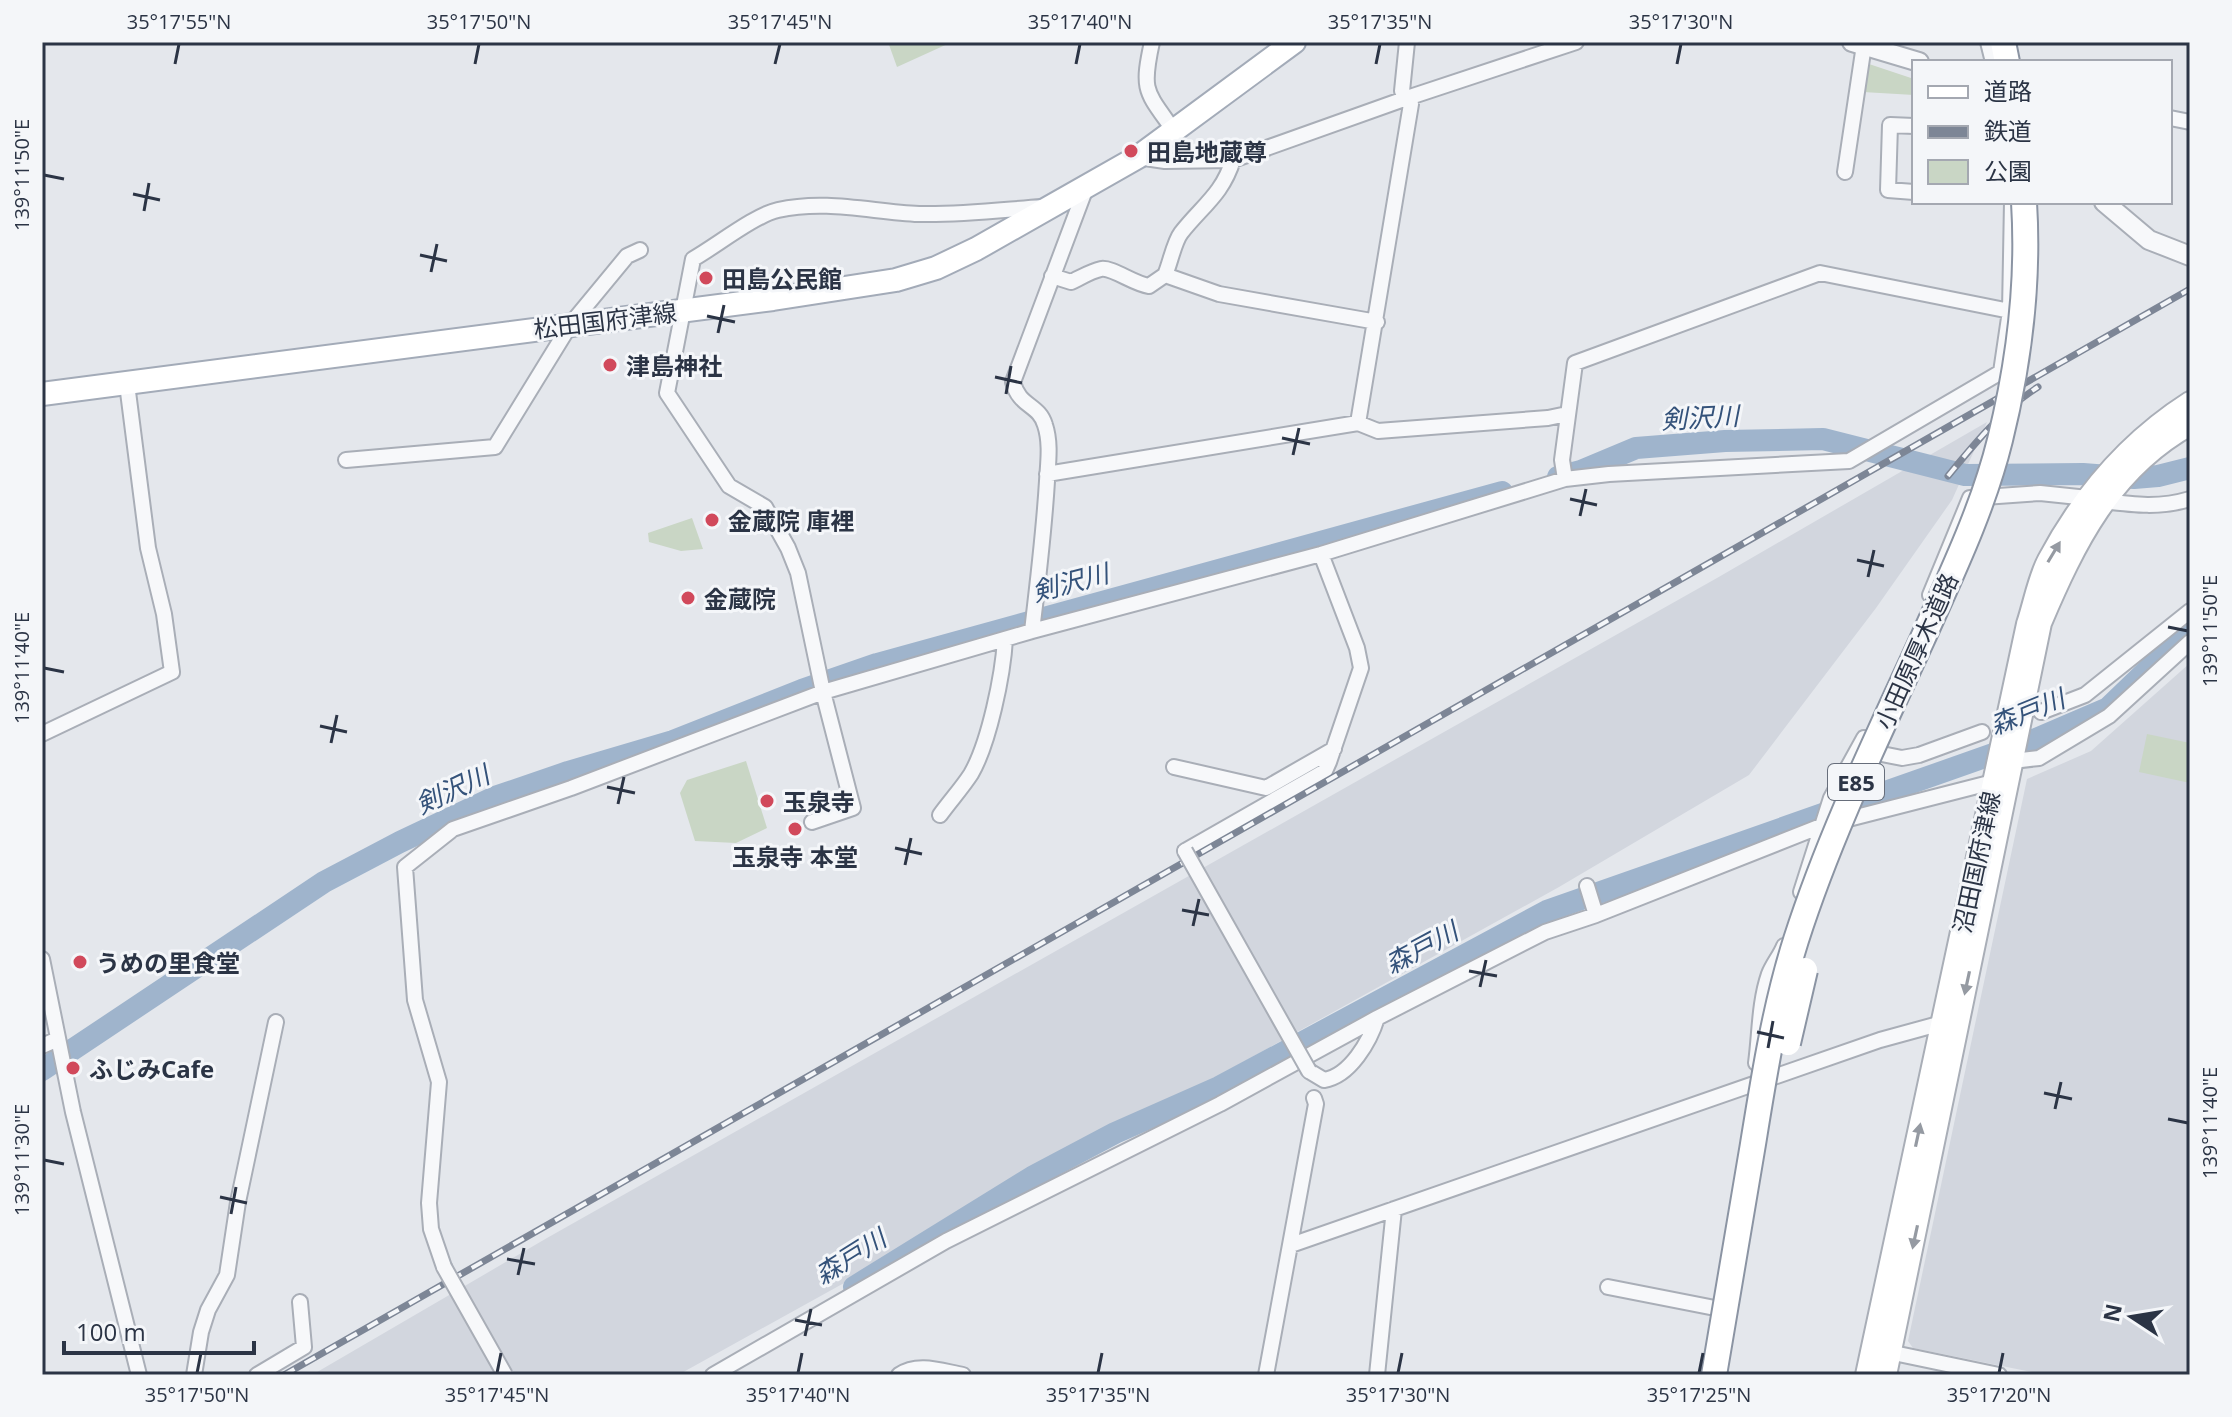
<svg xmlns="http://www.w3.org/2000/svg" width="2232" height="1417" font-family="'Open Sans','Noto Sans JP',sans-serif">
<rect width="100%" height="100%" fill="#e4e7ec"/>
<!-- built -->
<path fill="#d2d6de" d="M1987,422l-35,78 -76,108 -127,167 -190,112 -881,488h-366l235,-137 1170,-660z
M2190,663v712h-143l-134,-27 -5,-7 119,-562 64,-28z"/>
<!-- green -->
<path fill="#c9d6c5" d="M888,42h64l-55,25z
M1866,63l48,16v16l-51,-3z
M692,518l11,31 -22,2 -32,-9 -1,-9z
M2147,734l43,9v40l-51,-11z
M746,761l21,67 -31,15 -41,-2 -15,-48 7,-13z"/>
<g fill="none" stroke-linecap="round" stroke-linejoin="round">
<!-- river -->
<path stroke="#9fb4cc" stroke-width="22" d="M1558,477l23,-6 55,-23 89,-7 98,-2 142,36 118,-1 51,4 24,-2 32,-8
M42,1070l282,-188 76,-40 95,-45 73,-25 105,-31 129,-51 75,-26 625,-172
M854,1287l178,-110 83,-44 104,-46 328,-176 489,-172 72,-31 82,-79"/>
<!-- minor casing -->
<g stroke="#a9aeb7" stroke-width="18">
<path id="minor" d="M1152,42c-11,50 -6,49 22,89
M1988,42l5,20
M2170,118l20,4
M1914,126l-24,-1 -2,65 26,2
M1138,157l27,4 68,-1 174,-62 169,-56
M1845,172l19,-127
M1165,275c5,-11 9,-33 16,-42 21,-27 41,-38 52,-73
M1052,276l19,6c9,-4 20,-11 30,-13 11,-2 33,15 48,17l16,-11 54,19 158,28
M1358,423l53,-319 -9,-13 5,-49
M346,460l149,-13 75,-122 57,-69 13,-6
M1047,474l311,-51 20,8 170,-13 19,-4
M1565,479l-3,-19 13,-97 245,-90 190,38
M2104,501c31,4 56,7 86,-2
M1930,595l40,-97 70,-5 48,5
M1032,631c6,-50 12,-99 15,-150 1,-18 4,-38 -2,-56 -6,-21 -26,-18 -32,-43l74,-197
M2041,712l44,-17 105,-84
M42,734l130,-62 -8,-58 -16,-66 -21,-164
M1867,751l35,7 17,-3 63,-23
M2013,761l26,-3 70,-42 81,-74
M1174,767l92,21 68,-39
M940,815c10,-14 22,-27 31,-41 18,-31 32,-99 34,-135
M812,822l41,-14 -30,-116 -25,-119 -10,-25 -23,-41 -36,-21 -62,-93 26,-134c23,-13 62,-44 85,-49 48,-11 94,2 141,4 42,1 82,-4 123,-7
M1185,851l140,-80 4,-9 32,-94 -4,-20 -36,-94
M1587,886l9,29
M1801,892l30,-94 33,-60
M42,959l31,153 66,263
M42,1046l16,-7
M1756,1063c4,-29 3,-60 13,-89 4,-10 11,-18 15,-28
M1309,1071l15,9c26,-4 46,-39 53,-62l168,-86 51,-17 225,-89 172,-44
M1291,1245l589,-205 62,-17
M444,1267l-13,-38 -2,-26 10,-121 -24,-82 -10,-133 48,-38 118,-41 252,-96 209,-61 289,-77 244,-75 44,-5 240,-13 152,-89 9,-61 2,-109
M1608,1287l107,21
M1884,1351l115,24
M194,1375l7,-43 7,-22 19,-35 11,-73 38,-180
M257,1375l47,-28 -4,-45
M713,1375l233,-134 274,-137 157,-86
M899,1375c19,-13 42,-4 64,0
M1266,1375l50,-271 -2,-6
M1377,1375l17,-166"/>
</g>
<!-- tertiary casing -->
<g stroke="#a9aeb7" stroke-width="22">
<path id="tertiary" d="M1852,42l67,20
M2104,202l45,38 41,16"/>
</g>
<!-- secondary casing -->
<g stroke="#a9aeb7" stroke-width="24">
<path id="secondary" d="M1866,1375l161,-751c7,-21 11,-45 21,-64 34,-64 81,-119 142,-158
M1886,1375l155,-752c34,-80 70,-154 149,-198"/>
</g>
<!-- primary casing -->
<g stroke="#a3abb8" stroke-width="26">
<path id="primary" d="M42,394l731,-95 123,-19 40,-12 40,-19 162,-92 156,-115"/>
</g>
<!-- trunk casing -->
<g stroke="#8b94a3" stroke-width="28">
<path id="trunk" d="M2003,42l4,20"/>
</g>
<!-- minor -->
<use href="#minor" stroke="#f7f8fa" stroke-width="14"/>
<!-- tertiary -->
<use href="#tertiary" stroke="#f7f8fa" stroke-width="18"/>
<!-- secondary -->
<use href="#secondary" stroke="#fff" stroke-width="20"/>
<!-- primary -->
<use href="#primary" stroke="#fff" stroke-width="22"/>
<!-- trunk -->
<use href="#trunk" stroke="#fff" stroke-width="24"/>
<!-- rail casing -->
<g stroke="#7d8696" stroke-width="7">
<path id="rail" d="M1948,476c27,-33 54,-66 90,-89
M284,1375l1906,-1086"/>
</g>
<!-- rail -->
<use href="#rail" stroke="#f4f6f9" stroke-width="4" stroke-dasharray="12" stroke-linecap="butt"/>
<!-- minor-bridge casing -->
<g stroke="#a9aeb7" stroke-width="18" stroke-linecap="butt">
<path id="minor-bridge" d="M1185,851l124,220
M444,1267l61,108"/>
</g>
<!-- trunk-bridge casing -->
<g stroke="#8b94a3" stroke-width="28" stroke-linecap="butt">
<path id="trunk-bridge" d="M1788,1043l17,-73
M1714,1375c13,-77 26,-154 39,-231 11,-68 22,-138 43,-204 33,-103 81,-202 126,-300 29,-65 61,-131 78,-200 19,-77 29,-159 24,-238"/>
</g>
<!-- minor-bridge -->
<use href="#minor-bridge" stroke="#f7f8fa" stroke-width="14"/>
<!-- trunk-bridge -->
<use href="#trunk-bridge" stroke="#fff" stroke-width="24"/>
</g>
<!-- one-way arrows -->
<defs><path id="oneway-solid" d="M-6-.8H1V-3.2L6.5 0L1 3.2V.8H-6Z" transform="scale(2)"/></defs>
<g fill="#959aa2">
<use href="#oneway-solid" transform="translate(2054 552) rotate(-59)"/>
<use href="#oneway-solid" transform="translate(1967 983) rotate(102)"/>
<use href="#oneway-solid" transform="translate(1918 1135) rotate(-78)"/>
<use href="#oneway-solid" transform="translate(1915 1237) rotate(102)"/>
</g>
<!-- ticks -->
<path fill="none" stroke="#2b3445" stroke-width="3" d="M175,64l4,-20M475,64l4,-20M775,64l5,-20M1076,64l4,-20M1376,64l4,-20M1677,64l4,-20M44,175l20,4M133,194l27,6M144,211l5,-28M420,255l27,6M431,272l6,-28M707,316l28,6M718,333l6,-28M995,377l27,6M1006,394l5,-28M1282,438l28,6M1293,455l6,-27M1570,499l27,6M1580,516l6,-27M1857,560l27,6M1868,577l6,-27M2168,627l20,4M44,668l20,4M320,726l27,6M331,743l6,-28M607,787l28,6M618,804l6,-27M895,848l27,6M905,865l6,-27M1182,910l27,5M1193,926l6,-27M1469,971l28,5M1480,987l6,-27M1757,1032l27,6M1768,1048l5,-27M2044,1093l28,6M2055,1109l6,-27M2168,1119l20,4M44,1160l20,4M220,1197l27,6M231,1214l5,-27M507,1259l28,5M518,1275l6,-27M795,1320l27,5M805,1336l6,-27M197,1373l4,-20M497,1373l4,-20M798,1373l4,-20M1098,1373l4,-20M1398,1373l4,-20M1699,1373l4,-20M1999,1373l4,-20"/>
<!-- markers -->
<g fill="#d1495b" stroke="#f4f6f9" stroke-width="3">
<circle cx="1131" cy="151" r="8"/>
<circle cx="706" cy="278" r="8"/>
<circle cx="610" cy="365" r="8"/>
<circle cx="712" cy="520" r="8"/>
<circle cx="688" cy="598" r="8"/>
<circle cx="767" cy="801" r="8"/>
<circle cx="795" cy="829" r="8"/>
<circle cx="80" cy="962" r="8"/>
<circle cx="73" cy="1068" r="8"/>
</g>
<g text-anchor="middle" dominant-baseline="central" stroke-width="6" stroke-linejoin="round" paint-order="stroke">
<!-- shield labels -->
<rect fill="#f4f6f9" stroke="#676e7b" stroke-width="2" x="1828" y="764" width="56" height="36" rx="6"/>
<g font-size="22" font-weight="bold" fill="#2b3445">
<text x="1856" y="782">E85</text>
</g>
<!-- poi labels -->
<g font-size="24" font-weight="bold" fill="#2b3445" stroke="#f4f6f9" text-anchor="start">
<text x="1147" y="151">田島地蔵尊</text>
<text x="722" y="278">田島公民館</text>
<text x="626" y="365">津島神社</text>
<text x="728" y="520">金蔵院 庫裡</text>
<text x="704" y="598">金蔵院</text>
<text x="783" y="801">玉泉寺</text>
<text x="795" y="856" text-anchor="middle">玉泉寺 本堂</text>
<text x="96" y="962">うめの里食堂</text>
<text x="89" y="1068">ふじみCafe</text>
</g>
<!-- street labels -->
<g font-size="24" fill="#2b3445" stroke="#f4f6f9">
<text transform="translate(605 320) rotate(-7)">松田国府津線</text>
<text transform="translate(1916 651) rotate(-66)">小田原厚木道路</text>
<text transform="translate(1976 862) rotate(-78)">沼田国府津線</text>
</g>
<!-- water labels -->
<g font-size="26" font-style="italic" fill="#34527a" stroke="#f4f6f9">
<text transform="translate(1700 417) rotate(-3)">剣沢川</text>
<text transform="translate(1070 582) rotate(-15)">剣沢川</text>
<text transform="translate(2027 711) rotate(-22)">森戸川</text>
<text transform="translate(452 789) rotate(-25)">剣沢川</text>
<text transform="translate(1421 947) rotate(-28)">森戸川</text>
<text transform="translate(850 1256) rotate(-32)">森戸川</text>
</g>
</g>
<!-- border -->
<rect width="2232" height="1417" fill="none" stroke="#f4f6f9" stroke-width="88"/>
<!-- legend -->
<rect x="1912" y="60" width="260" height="144" fill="#f4f6f9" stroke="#a4a8b1" stroke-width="2"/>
<rect x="1928" y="86" width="40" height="12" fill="#ffffff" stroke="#a4a8b1" stroke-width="2"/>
<text x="1984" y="100" font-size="24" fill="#2b3445">道路</text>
<rect x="1928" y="126" width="40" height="12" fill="#7d8696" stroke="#a4a8b1" stroke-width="2"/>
<text x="1984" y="140" font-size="24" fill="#2b3445">鉄道</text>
<rect x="1928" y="160" width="40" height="24" fill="#c9d6c5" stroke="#a4a8b1" stroke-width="2"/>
<text x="1984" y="180" font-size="24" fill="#2b3445">公園</text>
<!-- north arrow -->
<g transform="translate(2132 1317) rotate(282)" stroke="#f4f6f9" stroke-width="6" paint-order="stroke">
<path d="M0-6L14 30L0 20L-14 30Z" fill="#2b3445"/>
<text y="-12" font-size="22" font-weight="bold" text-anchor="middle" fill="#2b3445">N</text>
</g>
<!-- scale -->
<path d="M64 1341v12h190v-12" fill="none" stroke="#2b3445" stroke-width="4"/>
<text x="76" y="1341" font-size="24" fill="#2b3445" stroke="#f4f6f9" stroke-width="6" paint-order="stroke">100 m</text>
<rect x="44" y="44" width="2144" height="1329" fill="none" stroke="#2b3445" stroke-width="3"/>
<g font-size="20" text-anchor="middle" fill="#2b3445">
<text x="179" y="29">35°17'55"N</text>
<text x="479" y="29">35°17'50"N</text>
<text x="780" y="29">35°17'45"N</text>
<text x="1080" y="29">35°17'40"N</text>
<text x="1380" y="29">35°17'35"N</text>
<text x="1681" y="29">35°17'30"N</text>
<text transform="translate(22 175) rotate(-90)" y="7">139°11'50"E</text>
<text transform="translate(2210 631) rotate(-90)" y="7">139°11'50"E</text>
<text transform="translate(22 668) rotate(-90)" y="7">139°11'40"E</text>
<text transform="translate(2210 1123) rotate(-90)" y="7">139°11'40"E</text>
<text transform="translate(22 1160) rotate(-90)" y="7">139°11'30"E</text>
<text x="197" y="1402">35°17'50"N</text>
<text x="497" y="1402">35°17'45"N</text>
<text x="798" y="1402">35°17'40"N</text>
<text x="1098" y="1402">35°17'35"N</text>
<text x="1398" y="1402">35°17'30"N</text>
<text x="1699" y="1402">35°17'25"N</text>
<text x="1999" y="1402">35°17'20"N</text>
</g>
</svg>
